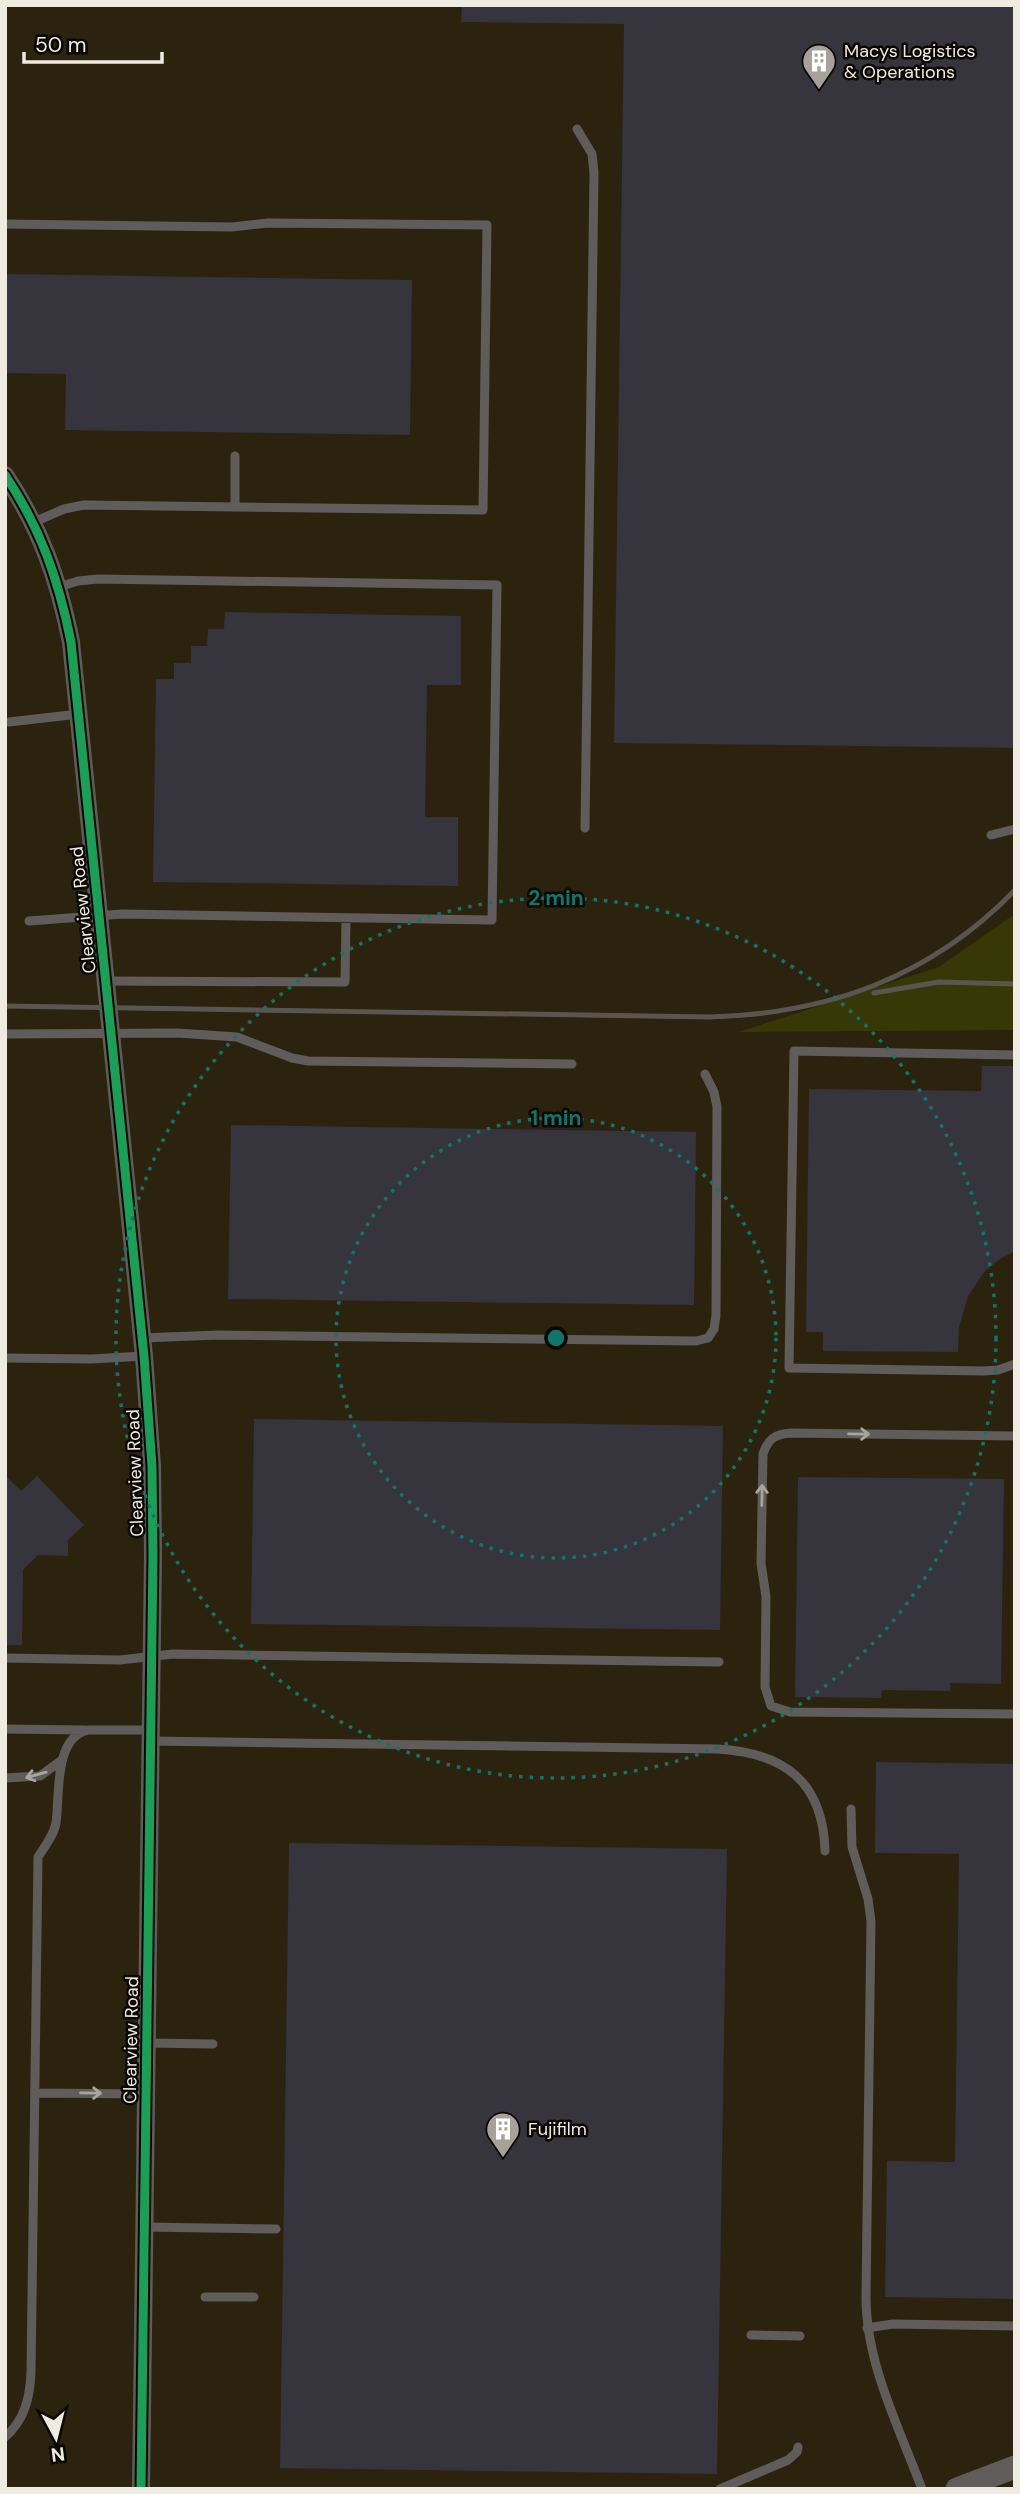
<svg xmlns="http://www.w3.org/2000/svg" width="1020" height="2494" font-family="'DM Sans',sans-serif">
<rect width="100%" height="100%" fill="#1f1b12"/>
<!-- built -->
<path fill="#2c230e" d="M5,5h1010v2484h-1010z"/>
<!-- green -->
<path fill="#383807" d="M1015,914v116l-276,2 200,-65z"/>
<!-- building -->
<path fill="#36343c" d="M462,5h553v743l-401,-5 10,-719 -163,-2z
M5,274l407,6 -2,155 -345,-5 1,-56 -61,-1z
M225,612l236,4v69h-34l-2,132h33v69l-305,-4 3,-203h18v-16h17v-17h16l1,-17h16z
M982,1066h33v185l-15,8 -15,12 -17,25 -9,31 -1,25 -135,-1v-19h-17l3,-243 172,2z
M231,1125l465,7 -2,173 -466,-6z
M254,1419l469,7 -3,204 -469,-6z
M5,1475l16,16 16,-15 47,49 -16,15v16l-30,-1 -15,15 -1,75h-17z
M798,1477l206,2 -3,205 -51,-1v8l-68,-1 -1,8 -86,-1z
M876,1762l139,2v535l-130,-2 2,-136 68,1 4,-308 -84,-1z
M289,1843l438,6 -10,625 -437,-6z"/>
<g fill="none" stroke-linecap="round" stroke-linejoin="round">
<!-- service -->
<path stroke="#605c5b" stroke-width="9" d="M577,129l15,25 2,19 -9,655
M5,224l227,3 36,-4 219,2 -4,285 -399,-5 -20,4 -30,13
M235,506v-50
M9,722l70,-8
M991,835l24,-6
M29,921l93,-7 370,6 5,-335 -399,-6 -20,2 -19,6
M106,981l239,1 1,-64
M5,1034l172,-1 60,4 55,21 16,3 264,3
M1015,1055l-221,-4 -5,317 195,3 14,-1 17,-6
M142,1338l76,-3 478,6 12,-3 6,-9 2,-14 1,-208 -3,-15 -9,-18
M5,1358l86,1 53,-3
M1015,1436l-224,-3c-16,1 -23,6 -28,21l-2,109 5,34 -1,90 6,19 19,6 225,2
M5,1658l115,2 53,-6 546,8
M5,1729l79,1
M151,1741l567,8c66,4 105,32 107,102
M5,1778l35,-2 22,-16
M851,1809l1,38 16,52 3,22 -5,376c0,67 33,130 56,192
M147,2043l66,1
M35,2093l111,1
M144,2227l132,2
M205,2297h49
M867,2328l26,-4 122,2
M751,2335l49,1
M5,2437c20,-17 25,-40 26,-65l7,-515c7,-11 16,-22 18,-34 4,-25 -3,-86 32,-93h63
M720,2489l68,-29 9,-8 1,-5"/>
<!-- minor -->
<path stroke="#605c5b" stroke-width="18" d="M5,475c36,54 53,103 66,167l73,714 8,110 1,89 -12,934"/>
<!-- tertiary -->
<path stroke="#605c5b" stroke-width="23" d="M957,2489l58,-22"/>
<!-- rail -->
<path stroke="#595652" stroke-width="5" d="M874,993l65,-11 76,2
M5,1006l704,11c119,-3 222,-40 306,-127"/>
<!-- cycleway casing -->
<g stroke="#0a0703" stroke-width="13">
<path id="cycleway" d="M5,475c36,54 53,103 66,167l73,714 8,110 1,89 -12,934"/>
</g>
<!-- cycleway -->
<use href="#cycleway" stroke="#1a9f57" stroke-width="9"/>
</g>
<!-- one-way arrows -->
<defs><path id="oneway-shaft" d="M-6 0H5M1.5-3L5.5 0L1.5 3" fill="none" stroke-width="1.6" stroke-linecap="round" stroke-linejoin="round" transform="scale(1.75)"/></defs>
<g stroke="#a8a49e">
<use href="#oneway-shaft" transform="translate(859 1434) rotate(1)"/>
<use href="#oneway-shaft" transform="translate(762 1495) rotate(-89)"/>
<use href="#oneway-shaft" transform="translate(36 1775) rotate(164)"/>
<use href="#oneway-shaft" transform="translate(91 2093) rotate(1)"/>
</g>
<!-- distance rings -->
<g fill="none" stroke="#0f766e" stroke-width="3.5" stroke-dasharray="3.5 7">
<circle cx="556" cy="1338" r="220"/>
<circle cx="556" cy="1338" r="440"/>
</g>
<!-- icons -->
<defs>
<g id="building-pin" transform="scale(1.75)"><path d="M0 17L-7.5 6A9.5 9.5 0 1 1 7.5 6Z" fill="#a7a299" stroke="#0a0703"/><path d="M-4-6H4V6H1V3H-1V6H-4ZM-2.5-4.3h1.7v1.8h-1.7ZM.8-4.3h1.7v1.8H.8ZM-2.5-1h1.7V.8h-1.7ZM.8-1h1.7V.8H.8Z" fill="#fff"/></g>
</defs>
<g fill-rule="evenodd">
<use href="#building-pin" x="819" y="61"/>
<use href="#building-pin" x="503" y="2129"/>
</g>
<g text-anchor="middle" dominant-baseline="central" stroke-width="5" stroke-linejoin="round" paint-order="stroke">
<!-- poi labels -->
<g font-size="18" fill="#f0ebe1" stroke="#0a0703" text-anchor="start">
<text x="844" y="51">Macys Logistics<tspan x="844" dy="21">&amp; Operations</tspan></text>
<text x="528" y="2129">Fujifilm</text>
</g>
<!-- street labels -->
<g font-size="18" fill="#f0ebe1" stroke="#0a0703">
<text transform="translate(83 910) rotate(-96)">Clearview Road</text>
<text transform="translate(135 1473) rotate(-92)">Clearview Road</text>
<text transform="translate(131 2040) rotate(-89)">Clearview Road</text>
</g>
</g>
<circle cx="556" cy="1338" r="10" fill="#0f766e" stroke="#0a0703" stroke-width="3.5"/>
<g font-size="21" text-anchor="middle" font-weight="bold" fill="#0f766e" stroke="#0a0703" stroke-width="5" stroke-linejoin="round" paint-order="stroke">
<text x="556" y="905">2 min</text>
<text x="556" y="1125">1 min</text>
</g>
<!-- border -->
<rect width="1020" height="2494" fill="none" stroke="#f0ebe1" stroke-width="14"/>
<!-- north arrow -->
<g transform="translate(56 2438) rotate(173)" stroke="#0a0703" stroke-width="5" paint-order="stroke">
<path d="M0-5L12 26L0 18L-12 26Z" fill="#f0ebe1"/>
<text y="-10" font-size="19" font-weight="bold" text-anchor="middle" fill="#f0ebe1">N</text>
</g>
<!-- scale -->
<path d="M24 52v10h138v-10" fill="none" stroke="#f0ebe1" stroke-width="3.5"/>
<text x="35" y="52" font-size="21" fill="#f0ebe1" stroke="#0a0703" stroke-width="5" paint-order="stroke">50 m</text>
</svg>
